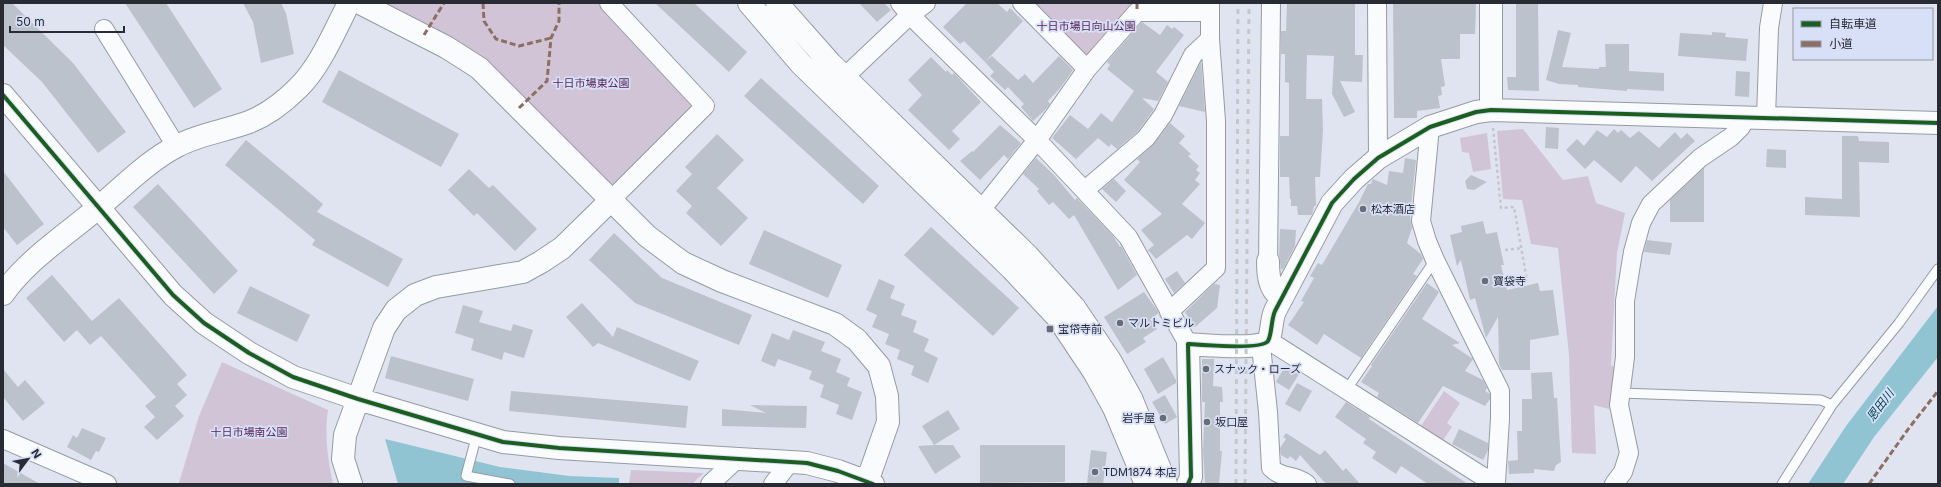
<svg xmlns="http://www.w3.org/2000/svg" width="1941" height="487" font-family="Inter,'Noto Sans JP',sans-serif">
<rect width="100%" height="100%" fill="#dfe4f0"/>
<!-- green -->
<path fill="#d1c4d7" d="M377,3h223l97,103 -88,84 -113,-116z
M1032,3h99l1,7 -45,49z
M1523,129l40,51 25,-4 8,27 29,10 -8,40 -6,112 7,5 -9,39 -15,-4 2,49 -24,-1 -3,-98 -11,-107 -27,-4 -9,-44 -19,-1 -6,-68z
M1487,133l4,36 -18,3 -4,-19 -7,-1 -2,-14z
M222,362l106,48c-4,25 0,49 5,74l-154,-1 20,-67z
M1444,391l16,12 -13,20 5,4 -10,15 -23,-13z
M631,470l73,3 -12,11h-63z"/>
<!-- water -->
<path fill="#90c4d2" d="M1938,306v51l-64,80 -31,47h-35l38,-58z
M385,439l115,28 69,9 50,2v6h-221z"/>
<!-- building -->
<path fill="#bcc2cb" d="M3,3h9l61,60 53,69 -28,21 -56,-71 -39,-37z
M125,3h41l56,86 -28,19z
M243,3h38l5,10 8,41 -33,9 -8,-41z
M655,3h39l53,49 -18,20z
M859,3h25l7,7 -14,12z
M967,3h30l10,9 3,-4 13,13 -38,41 -21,-21 -4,3 -17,-17z
M1287,3h68v52h8l-1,27 -22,-1 15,31 -11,5 -12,-23 2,-38 -27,-1 -1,44h16l1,31 -3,47h-5l1,29h-2l-2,9h-14l-1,-9h-6v-7h-1l-1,-22h-9v-41h9v-53l-4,-1v-28h-4v-23h5z
M1393,3h83l-1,31h-15v25h-19l4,27 -4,1 1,8 -4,1 2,12 -23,3v7h-23z
M1516,3h22l1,88 -31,-1 -1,-13h9z
M1142,22l18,13 7,-10 5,4 2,-2 10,8 -28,37 12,10 -10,19 -16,-3 12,11 -16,22 -21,18 -6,-5 -2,3 -11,-9 -22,21 -24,-21 18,-23 18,14 13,-16 11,9 22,-31 -27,-22 3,-4 -3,-3z
M1558,30l13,3 -9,34 37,2v-2h7l-1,-23h24v27l35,2v18l-37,-2v2l-49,-4v-2l-19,-1 -13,-4z
M1712,32l14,1 -1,4 23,2 -2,22 -68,-5 2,-23 32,2z
M992,56l26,24 7,-6 8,9 26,-27 14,14 -12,17 -13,14 2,3 -6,7 -11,10 -12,-14 3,-3 -16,-17 -3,3 -15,-14 4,-4 -9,-10z
M931,57l15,15 1,-2 5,5 2,-2 27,29 -29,29 8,8 -11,11 -41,-40 14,-15 -14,-15z
M1201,62l4,50 -26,-6z
M339,70l120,64 -18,33 -119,-65z
M1736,71l14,1 -1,25 -14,-1z
M761,78l118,108 -16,18 -119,-108z
M1170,123l15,13 -6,7 12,11 -3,2 11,10 -3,4 4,3 -5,7 5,4 -18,20 23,19 -13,16 -5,-4 -31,24 -8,-9 6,-5 -13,-15 21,-16 -38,-34 16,-18 -3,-3 17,-15z
M1000,125l21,18 -13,16 -4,-4 -24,25 -20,-19 12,-10 1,1z
M1546,127l13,1 -1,21 -13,-1z
M1614,129l4,4 3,-3 9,8 9,-7 20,17 16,-16 6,7 6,-6 8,8 -43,40 -16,-15 -15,17 -27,-23 -9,9 -19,-19 11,-11 7,7 13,-16 10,7z
M717,134l27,26 -27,28 31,30 -27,28 -35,-33 6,-7 -16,-15 16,-17 -7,-7z
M1842,136h16l1,5 30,1v21l-30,-1 1,55 -55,-2v-18l37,2z
M246,140l77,64 -6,8 86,47 -15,28 -76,-42 3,-5 -90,-75z
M1767,149l19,1v18l-20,-1z
M1036,158l19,18 20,24 2,-2 36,38 7,11 1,-1 16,29 -19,15 -44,-75 -5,4 -16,-17 -4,3 -12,-14 2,-2 -16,-15z
M1405,158l11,2 -6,57 2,11 -5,15 14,11 2,5 -10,15 4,2 -56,82 -37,-24 -7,11 -29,-20 16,-23 -3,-1 13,-23 -4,-2 8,-13 4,2 37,-63 9,-18h3l2,-5 14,6 2,-14 14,2z
M1704,168v54h-34v-22z
M469,169l20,19 4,-3 44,44 -22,22 -38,-38 -3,3 -26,-26z
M3,171l41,53 -27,21 -14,-18z
M1471,175l16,7 -13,8 -7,-1 -2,-8z
M1114,179l12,12 -10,11 -14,-13z
M158,184l80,87 -24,23 -81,-87z
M1483,221l3,13 11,-2 7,33h-3l6,25 31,-7 2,8 13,-1 6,45 -29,5v30h-28l-3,-6 -1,-47 -12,21 -11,-40 -5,2 -9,-40 -4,6 -7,-31 12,-3 -1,-6z
M931,227l88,81 -26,28 -89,-81z
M1280,229l16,1 -1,16 -12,23h-2l-2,-15z
M764,230l78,35 -14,33 -79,-34z
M614,233l48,45 90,37 -13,30 -104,-42 -46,-43z
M1647,240l25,3 -2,12 -26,-3z
M1177,271l8,12 -11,10 -9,-14z
M52,275l40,46 27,-23 68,77 -10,9 10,11 -12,11 9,10 -27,24 -13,-13 11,-10 -10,-11 11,-9 -55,-61 -11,9 -13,-15 -13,12 -38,-44z
M879,279l16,7 -5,12 15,6 -4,11 16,6 -4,11 16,7 -5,12 14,7 -10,25 -17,-8 3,-9 -17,-7 3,-9 -15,-6 4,-10 -17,-7 5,-12 -11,-5z
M1427,283l12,9 -17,27 38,24 -8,2 21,14 -8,12 18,9 4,8 -2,3 5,3v5l-5,7 -42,-20 -25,37 -41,-26 2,-4 -18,-11 11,-16 -1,-1z
M1214,284l6,1 -3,23 -22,19 -10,-15z
M250,286l60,29 -13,27 -60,-29z
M1144,292l15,21 -9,6 7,10 -14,9 3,4 -19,12 -23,-37z
M582,303l31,34 4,-10 82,34 -9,20 -92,-38 -5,4 -27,-30z
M463,305l20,6 -4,11 32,9 2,-7 20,6 -9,28 -20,-6 -2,8 -31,-10 3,-11 -19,-6z
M793,330l32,12 -4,9 20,8 -5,13 14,6 -3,8 15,6 -10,28 -16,-6 3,-9 -19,-8 4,-12 -15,-6 3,-8 -34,-12 -3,8 -14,-6 11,-28 17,7z
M391,356l83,23 -6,22 -83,-23z
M1163,357l13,23v3l-18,11 -14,-25z
M1202,359h12l-1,27 9,1 1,15h-3v49h2l-3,33h-14l-2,-33 2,-49h-3z
M1285,366l14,8 -10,16 -13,-8z
M3,369l15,18 7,-7 20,23 -22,18 -20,-24z
M1552,372l2,26h3l4,64 -5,3 -2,6 -20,-2v4l-25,1 -1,-13 10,-1 -1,-29h5v-32h10l-1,-26z
M1297,383l15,8 -12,21 -15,-8z
M511,391l177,15 -2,22 -177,-17z
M1165,395l12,22 -12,7 -13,-22z
M1346,402l24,15 -1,2 99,65h-40l-27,-18 -5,8 -24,-16 4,-6 -13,-9 3,-4 -31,-22z
M750,405l57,1 -1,22 -84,-2v-17l44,4z
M948,410l12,19 -26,16h19l8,12 -26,17 -17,-28 16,-1 -12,-19z
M82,428l24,10 -7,14 -3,-1 -5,9 -24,-13 6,-12 4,3z
M1459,429l29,14v7l-5,10 -31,-16z
M1286,433l34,22 5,-5 18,21 3,-3 14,16h-34l-26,-29 -4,6 -6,-5 -2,3 -7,-4 -1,-7 6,-9 -3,-2z
M980,445h85v37l-85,1z
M1091,450l16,2 -4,32h-16z
M3,463l37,21h-37z"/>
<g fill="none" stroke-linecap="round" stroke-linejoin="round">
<!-- service casing -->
<g stroke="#979aa4" stroke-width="11">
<path id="service" d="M1347,389l88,-129
M1620,393l201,7 11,5
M477,434l-11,42 44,8
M1782,484l50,-79 67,-82 39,-54"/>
</g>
<!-- minor casing -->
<g stroke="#979aa4" stroke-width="20">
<path id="minor" d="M609,3l96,103 -95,95
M900,3l10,12 127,125 91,97 60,107
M1022,3l65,66
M1377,3l1,155
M104,29l72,117
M835,86l75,-71 16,-12
M1766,118l3,-90 4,-25
M1085,190l61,-52 17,-23 30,-60 17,-16
M981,210l56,-70 50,-71 50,-57h73v-9
M1268,261l3,-258
M1169,312l47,-44v-147l-6,-82v-27
M1268,340l214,136 14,6 4,-63v-28l-65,-131 -8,-19 -6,-20 9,-94
M1261,346l7,66 3,56c13,12 22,5 36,16
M3,439l104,45
M710,484l27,-25
M773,484l17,-22
M1614,484l9,-12 6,-19 -10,-48 6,-48v-56l8,-49 8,-29 10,-19 49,-46 31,-21 10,-10 5,-9"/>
</g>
<!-- tertiary casing -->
<g stroke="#979aa4" stroke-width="24">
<path id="tertiary" d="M360,3l86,44 33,21 168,168 36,27 39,18 113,43 22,16 22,26 8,30 1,26 -21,60
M749,3l52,61 211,205 46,49 36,54 20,36 32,76
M777,3l54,61 197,192 46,51 37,55 20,36 35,86
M1491,3v107
M3,95l170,200 31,28 45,30 44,24 65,22 145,43 56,6 248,15 31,8 35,13
M1268,261c0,14 1,29 14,37
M3,294c25,-35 63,-59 96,-87 25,-21 49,-46 78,-61 22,-12 48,-15 72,-24 18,-7 35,-20 49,-34 22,-21 37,-58 51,-85
M351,484l-8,-25 2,-24 39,-107 12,-18 19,-15 21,-8 87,-15 18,-10 21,-14 48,-47
M1188,484l3,-7 -3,-133c13,1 74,6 80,-3 4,-7 3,-21 7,-30l57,-108 22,-24 24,-21 52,-31 46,-15 15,-2 447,13"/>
</g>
<!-- path -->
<path stroke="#c5c6cb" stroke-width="2.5" stroke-dasharray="3 3" stroke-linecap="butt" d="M1493,128l8,80 13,-1 13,74
M1505,250l17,-2"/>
<!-- service -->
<use href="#service" stroke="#fafbfd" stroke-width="9"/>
<!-- minor -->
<use href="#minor" stroke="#fafbfd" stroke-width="18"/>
<!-- tertiary -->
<use href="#tertiary" stroke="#fafbfd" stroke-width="22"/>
<!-- rail -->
<path stroke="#c6c7cb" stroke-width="3" stroke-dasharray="5 5" stroke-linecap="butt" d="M1236,484l2,-481
M1245,484l4,-481"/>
<!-- quiet -->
<path stroke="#8d6e63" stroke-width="3" stroke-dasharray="6 3" stroke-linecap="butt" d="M483,3l1,18 12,18 23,7 32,-8
M1137,3v9
M424,35l20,-32
M519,108l28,-27 4,-43 8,-17v-18
M1869,484l40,-56 29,-37"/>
<!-- cycleway casing -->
<g stroke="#d8e0f7" stroke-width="6">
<path id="cycleway" d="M3,95l170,200 31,28 45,30 44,24 65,22 145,43 56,6 248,15 31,8 35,13
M1188,484l3,-7 -3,-133c13,1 74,6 80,-3 4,-7 3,-21 7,-30l57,-108 22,-24 24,-21 52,-31 46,-15 15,-2 447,13"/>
</g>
<!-- cycleway -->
<use href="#cycleway" stroke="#1b5e20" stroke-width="4"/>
</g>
<!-- markers -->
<g fill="#686c76" stroke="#d8e0f7" stroke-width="1.5">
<circle cx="1363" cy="209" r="4"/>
<circle cx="1485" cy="281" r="4"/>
<circle cx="1120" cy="323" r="4"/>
<rect x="1046" y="325" width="8" height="8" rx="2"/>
<circle cx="1206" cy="369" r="4"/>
<circle cx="1163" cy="418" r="4"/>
<circle cx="1207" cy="422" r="4"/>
<circle cx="1095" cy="472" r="4"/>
</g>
<g text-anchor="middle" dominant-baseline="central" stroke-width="3.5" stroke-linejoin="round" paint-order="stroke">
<!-- park labels -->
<g font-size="11" fill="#5a2557" stroke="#d8e0f7">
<text x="1086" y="26">十日市場日向山公園</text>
<text x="591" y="83">十日市場東公園</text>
<text x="249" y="432">十日市場南公園</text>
</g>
<!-- poi labels -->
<g font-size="11" fill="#282b34" stroke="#d8e0f7" text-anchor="start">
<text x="1371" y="209">松本酒店</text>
<text x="1493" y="281">寶袋寺</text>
<text x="1128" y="323">マルトミビル</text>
<text x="1058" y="329">宝帒寺前</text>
<text x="1214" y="369">スナック・ローズ</text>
<text x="1155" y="418" text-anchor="end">岩手屋</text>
<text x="1215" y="422">坂口屋</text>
<text x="1103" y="472">TDM1874 本店</text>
</g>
<!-- water labels -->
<g font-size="12" font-style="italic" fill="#004651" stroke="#d8e0f7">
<text transform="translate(1880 405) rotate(-53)">恩田川</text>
</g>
</g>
<!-- border -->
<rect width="1941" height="487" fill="none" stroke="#282b34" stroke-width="8"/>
<!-- legend -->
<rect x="1793" y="8" width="140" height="52" fill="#d8e0f7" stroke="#9298a9"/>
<rect x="1801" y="21" width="20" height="6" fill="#1b5e20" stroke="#9298a9"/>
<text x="1829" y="28" font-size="12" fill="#282b34">自転車道</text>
<rect x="1801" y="41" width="20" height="6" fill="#8d6e63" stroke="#9298a9"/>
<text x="1829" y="48" font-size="12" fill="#282b34">小道</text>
<!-- north arrow -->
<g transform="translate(28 459) rotate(58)" stroke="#d8e0f7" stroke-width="3" paint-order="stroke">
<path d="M0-3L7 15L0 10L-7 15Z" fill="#282b34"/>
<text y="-6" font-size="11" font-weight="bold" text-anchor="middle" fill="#282b34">N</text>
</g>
<!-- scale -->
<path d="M10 26v6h114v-6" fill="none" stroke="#282b34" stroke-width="2"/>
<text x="16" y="26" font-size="12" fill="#282b34" stroke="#d8e0f7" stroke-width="3" paint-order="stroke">50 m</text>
</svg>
